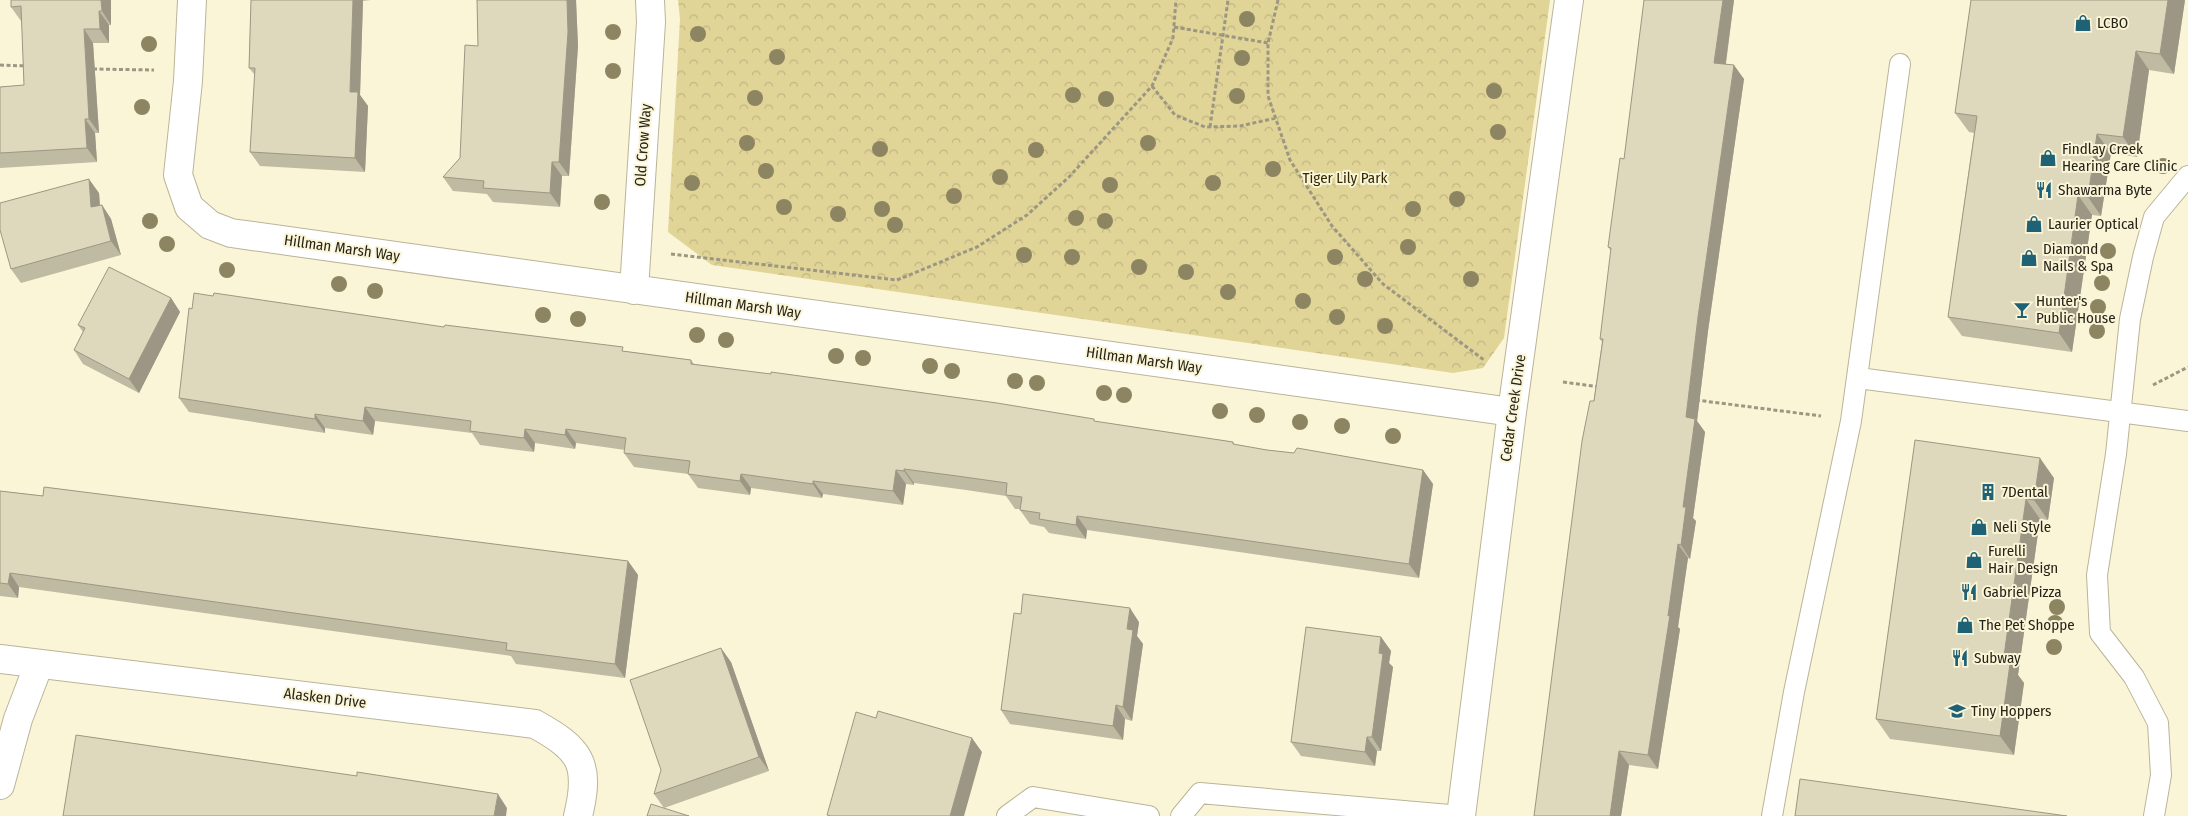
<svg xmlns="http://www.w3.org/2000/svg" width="2188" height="816" font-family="'Fira Sans Condensed',sans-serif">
<defs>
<pattern id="forest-crowns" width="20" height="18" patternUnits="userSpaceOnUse" patternTransform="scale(1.25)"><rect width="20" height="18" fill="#e1d497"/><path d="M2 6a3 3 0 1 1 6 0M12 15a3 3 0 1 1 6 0" fill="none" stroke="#c1b682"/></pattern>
</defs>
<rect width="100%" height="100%" fill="#fbf5d8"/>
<!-- forest -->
<path fill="url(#forest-crowns)" d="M678,0h872l-46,338 -21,30 -30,5 -741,-108 -44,-33 12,-213z"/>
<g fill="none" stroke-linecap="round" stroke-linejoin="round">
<!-- service casing -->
<g stroke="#bab499" stroke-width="22">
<path id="service" d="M1858,378l330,43
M1007,816l26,-19 116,19
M1181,816l19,-23 261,23
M1772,816l22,-124 57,-271 49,-357
M2154,816l7,-41 -3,-52 -24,-46 -34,-44 -3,-58 19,-121 14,-135 13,-62 11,-40 34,-41"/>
</g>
<!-- minor casing -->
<g stroke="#bab499" stroke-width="30">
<path id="minor" d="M192,0l-4,81 -10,94 11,32 21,18 21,8 1281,179
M634,290l17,-268 -1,-22
M0,659l535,65c45,25 56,39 43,92
M0,785l18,-66 21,-55
M1461,816l51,-404 57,-412"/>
</g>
<!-- path -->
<path stroke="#9b9782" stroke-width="3" stroke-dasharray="4 2.5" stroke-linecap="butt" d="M1278,0l-10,43v53l22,64 42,66 51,58 101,76
M1174,27l94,16
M0,65l27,1
M93,69l61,1
M1152,86l23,29 30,12 35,-1 36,-8
M1210,127l18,-127
M671,254l226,26 80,-33 50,-32 42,-38 83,-91 21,-48 3,-38
M1563,382l37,5
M2153,385l35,-18
M1696,400l125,16"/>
<!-- service -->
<use href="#service" stroke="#fff" stroke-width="20"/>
<!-- minor -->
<use href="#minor" stroke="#fff" stroke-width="28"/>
</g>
<!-- trees -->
<g fill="#8d8561">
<circle cx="1247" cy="19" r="8"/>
<circle cx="613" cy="32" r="8"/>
<circle cx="698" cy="34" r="8"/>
<circle cx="149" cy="44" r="8"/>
<circle cx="777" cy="57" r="8"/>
<circle cx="1242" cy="58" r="8"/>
<circle cx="613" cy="71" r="8"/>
<circle cx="1494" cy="91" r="8"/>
<circle cx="1073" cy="95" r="8"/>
<circle cx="1237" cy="96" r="8"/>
<circle cx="755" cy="98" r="8"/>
<circle cx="1106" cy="99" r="8"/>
<circle cx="142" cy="107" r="8"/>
<circle cx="1498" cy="132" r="8"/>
<circle cx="747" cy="143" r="8"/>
<circle cx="1148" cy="143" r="8"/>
<circle cx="880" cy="149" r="8"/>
<circle cx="1036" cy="150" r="8"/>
<circle cx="2163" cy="166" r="8"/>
<circle cx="1273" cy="169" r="8"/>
<circle cx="766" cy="171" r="8"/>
<circle cx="1000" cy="177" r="8"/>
<circle cx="692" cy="183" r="8"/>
<circle cx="1213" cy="183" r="8"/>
<circle cx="1110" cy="185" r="8"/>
<circle cx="954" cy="196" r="8"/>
<circle cx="1457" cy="199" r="8"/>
<circle cx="602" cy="202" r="8"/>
<circle cx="784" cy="207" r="8"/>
<circle cx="882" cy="209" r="8"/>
<circle cx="1413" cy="209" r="8"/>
<circle cx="838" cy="214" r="8"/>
<circle cx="1076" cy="218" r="8"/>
<circle cx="150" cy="221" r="8"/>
<circle cx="1105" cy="221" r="8"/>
<circle cx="895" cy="225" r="8"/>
<circle cx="167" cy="244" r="8"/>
<circle cx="1408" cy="247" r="8"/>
<circle cx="2108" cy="251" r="8"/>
<circle cx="1024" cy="255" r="8"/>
<circle cx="1072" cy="257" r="8"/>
<circle cx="1335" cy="257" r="8"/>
<circle cx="1139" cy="267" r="8"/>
<circle cx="227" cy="270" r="8"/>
<circle cx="1186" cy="272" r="8"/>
<circle cx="1365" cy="279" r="8"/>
<circle cx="1471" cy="279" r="8"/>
<circle cx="2102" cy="283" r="8"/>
<circle cx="339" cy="284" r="8"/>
<circle cx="375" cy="291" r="8"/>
<circle cx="1228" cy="292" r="8"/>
<circle cx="1303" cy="301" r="8"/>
<circle cx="2098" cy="307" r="8"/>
<circle cx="543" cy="315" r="8"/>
<circle cx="1337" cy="317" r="8"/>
<circle cx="578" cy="319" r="8"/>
<circle cx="1385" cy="326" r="8"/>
<circle cx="2097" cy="331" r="8"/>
<circle cx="697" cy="335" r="8"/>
<circle cx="726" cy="340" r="8"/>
<circle cx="836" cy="356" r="8"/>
<circle cx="863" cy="358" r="8"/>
<circle cx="930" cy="366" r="8"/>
<circle cx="952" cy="371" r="8"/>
<circle cx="1015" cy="381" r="8"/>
<circle cx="1037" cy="383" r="8"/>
<circle cx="1104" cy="393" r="8"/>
<circle cx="1124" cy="395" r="8"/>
<circle cx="1220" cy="411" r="8"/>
<circle cx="1257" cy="415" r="8"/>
<circle cx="1300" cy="422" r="8"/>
<circle cx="1342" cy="426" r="8"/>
<circle cx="1393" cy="436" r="8"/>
<circle cx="2057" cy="607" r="8"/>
<circle cx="2055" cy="623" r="8"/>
<circle cx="2054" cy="647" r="8"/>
</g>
<!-- wall -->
<path fill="#bfbaa2" d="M11,0h100v25h-2v18h-16l6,90h-4l2,29 -97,6v-81l24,-2 -2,-64h-1l-10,-14z
M251,0h120l-8,1 -3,94 8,11 -3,66 -105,-6 -10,-14 5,-77 -6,-7z
M477,0h99l2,46 -9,130h-7l-2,31 -67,-5 -6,-8 -34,-3 -10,-14 17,-19 18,-112z
M1644,0h90l-8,64 18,15 -36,252 -11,90 8,11 -12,86 3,3 -6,38 -2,-1 -10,69 2,2 -22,140 -29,-4 -8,51h-87l68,-474 -2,-3 11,-88 -3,-4 16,-88z
M1971,0h214l-11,74 -25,-4 -12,87 -26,-4 -10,63 -9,-1 -20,137 -110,-16 -14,-19 26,-184 -5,-1 -14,-19z
M99,193l1,12h2l9,14 10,36 -100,28 -10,-14z
M171,298l9,14 -41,81 -56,-29 -9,-14 9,-18 -5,-7z
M192,309l252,18 247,33 3,4 539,78 2,3 32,5 156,20 10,14 -14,94 -332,-48 -1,9 -37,-6 -5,-6 -14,-3 -10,-14v-1h-5l-9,-13 -40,-6 -52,-7v2l-8,-1 -3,21 -80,-11 -1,4 -71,-10 -1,7 -52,-7 -10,-14 -54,-7 -10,-14 1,-3 -49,-7 -1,6 -40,-6 -1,9 -54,-7 -8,-12 -97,-12 -2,14 -48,-7v5l-136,-21 -10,-14z
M1915,440l139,38 -6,42 -8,-1 -22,156 6,8 -10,72 -124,-16 -14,-20z
M0,491l628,70 10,14 -13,103 -109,-14 -5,-8 -492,-69 -1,11 -18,-2z
M1021,614l118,8 -2,14 6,8 -11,77 -7,-2 -2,21 -113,-16 -9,-14z
M1381,637l10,14 -2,12 4,4 -12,84h-4l-2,15 -74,-10 -10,-14z
M731,662l38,109 -105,37 -10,-14z"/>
<!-- shaded-wall -->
<path fill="#9b9784" d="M101,0h10v25l-9,-14z
M353,0h10v1l-3,94 8,11 -3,66 -10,-14 -5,-66z
M567,0h9l2,46 -9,130 -10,-14z
M1723,0h11l-10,76 -10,-13z
M2168,0h17l-11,74 -14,-20z
M99,11l10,14v18l-9,-14z
M84,29l9,14 6,90 -10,-14z
M2136,51l13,19 -12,87 -14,-20z
M1734,65l10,14 -36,252 -11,90 8,11 -12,86 3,3 -6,38 -9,-14 2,-38 3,-90 12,-100z
M85,119l10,14 2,29 -10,-14z
M2097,134l14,19 -10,63 -13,-19z
M552,162l10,14 -2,31 -10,-14z
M89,179l10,14 2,28 -10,-14z
M2078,195l14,20 -20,137 -13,-19z
M102,205l9,14 10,36 -10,-14z
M171,298l9,14 -41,81 -10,-14z
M365,407l10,14 -2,14 -10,-14z
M315,414l10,14v5l-10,-14z
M525,429l10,14 -1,9 -10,-14z
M566,429l10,14 -1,6 -10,-14z
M2040,458l14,20 -6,42 -14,-20z
M904,469l10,14v2l-10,-14z
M896,470l10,14 -3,21 -10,-14z
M1423,470l10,14 -14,94 -10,-14z
M741,474l10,14 -1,7 -10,-14z
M813,481l10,13 -1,4 -9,-14z
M2026,499l14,20 -22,156 6,8 -10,72 -14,-19 3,-73z
M1077,516l10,14 -1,9 -10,-14z
M1678,544l10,14 -10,69 2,2 -22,140 -10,-14z
M628,561l10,14 -13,103 -10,-14z
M10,573l9,14 -1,11 -10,-14z
M1130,608l9,14 -2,14 6,8 -11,77 -9,-14 4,-78z
M1381,637l10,14 -2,12 4,4 -12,84 -9,-14z
M721,648l10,14 38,109 -10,-14z
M1116,705l9,14 -2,21 -10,-14z
M1367,737l10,14 -2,15 -10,-14z
M972,738l10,14 -18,64h-14z
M1619,751l10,14 -8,51h-11z
M498,794l9,14 -1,8h-12z"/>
<!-- building -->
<path fill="#ded8bc" stroke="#9b9784" d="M11,0h90l1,11h-3l1,18h-16l5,90h-4l2,29 -87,5v-66l24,-2 -3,-79 -10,1z
M251,0h102l-3,92h8l-3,66 -105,-6 5,-84h-6z
M477,0h90l1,32 -9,130h-7l-2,31 -67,-5 1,-7 -41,-4 17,-19 5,-113 13,1z
M1644,0h79l-9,63 20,2 -36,252 -12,100 9,2 -12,88h3l-5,38 -3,-1 -10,72 2,-1 -22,140 -29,-4 -9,65h-76l48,-375 8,-40h4l9,-62h-3l11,-91 -3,-1 12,-89 4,1z
M1971,0h197l-8,54 -24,-3 -13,86 -26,-3 -9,63 -10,-2 -19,138 -111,-16 29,-201 -22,-3z
M89,179l2,28 11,-2 9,36 -100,28 -11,-39v-27z
M109,267l62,31 -42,81 -55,-29 11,-22 -7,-3z
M194,293l19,3 1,-3 230,34 1,-2 178,22 -1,4 69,9v4l80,10v-2l226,31 97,16v2l139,21v2l34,6 27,3 3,-5 126,22 -14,94 -332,-48 -1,9 -37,-6 1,-6 -20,-3 2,-13 -16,-2 1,-12 -50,-7 -53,-7v2l-8,-1 -3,21 -80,-10v3l-72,-10 -1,7 -52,-7 2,-13 -66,-8 2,-15 -60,-9 -1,6 -40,-6 -1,9 -54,-7 1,-10 -106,-14 -2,14 -48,-7v5l-136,-21 10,-90 3,1z
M1915,440l125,18 -6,42 -8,-1 -23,164 7,1 -10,72 -124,-17z
M44,487l584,74 -13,103 -109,-14 1,-7 -497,-70 -2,11 -8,-1v-92l43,5z
M1023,594l107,14 -3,21 6,1 -10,77 -7,-2 -3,21 -112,-16 13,-97 7,1z
M1306,627l75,10 -2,16 4,1 -11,83h-5l-2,15 -74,-10z
M721,648l38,109 -105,37 7,-24 -31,-90z
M878,711l94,27 -22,78h-119l-4,-1 29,-103 20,6z
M76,735l281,41v-4l141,22 -4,22h-431z
M1800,779l267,37h-272z
M651,804l38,12h-42z"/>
<!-- icons -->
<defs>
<g id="shop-bare" transform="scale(1.35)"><path d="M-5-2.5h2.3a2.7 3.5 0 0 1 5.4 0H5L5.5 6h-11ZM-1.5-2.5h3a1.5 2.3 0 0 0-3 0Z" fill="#1f6175" stroke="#fbf5d8" stroke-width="2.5" paint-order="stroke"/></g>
<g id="restaurant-bare" transform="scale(1.35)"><path d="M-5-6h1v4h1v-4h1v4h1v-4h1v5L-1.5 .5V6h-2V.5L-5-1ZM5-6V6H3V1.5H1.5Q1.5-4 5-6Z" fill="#1f6175" stroke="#fbf5d8" stroke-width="2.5" paint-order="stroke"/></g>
<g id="bar-bare" transform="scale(1.35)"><path d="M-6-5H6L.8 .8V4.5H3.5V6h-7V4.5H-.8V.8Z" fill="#1f6175" stroke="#fbf5d8" stroke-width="2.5" paint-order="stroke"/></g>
<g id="building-bare" transform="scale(1.35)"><path d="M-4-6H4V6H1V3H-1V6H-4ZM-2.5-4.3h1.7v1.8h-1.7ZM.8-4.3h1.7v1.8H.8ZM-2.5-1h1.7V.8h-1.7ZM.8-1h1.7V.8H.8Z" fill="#1f6175" stroke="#fbf5d8" stroke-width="2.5" paint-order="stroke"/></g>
<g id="school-bare" transform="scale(1.35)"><path d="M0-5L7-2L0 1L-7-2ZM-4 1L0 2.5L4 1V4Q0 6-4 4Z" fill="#1f6175" stroke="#fbf5d8" stroke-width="2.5" paint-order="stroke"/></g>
</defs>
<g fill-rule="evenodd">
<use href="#shop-bare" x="2083" y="23"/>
<use href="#shop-bare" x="2048" y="158"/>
<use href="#restaurant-bare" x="2044" y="190"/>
<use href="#shop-bare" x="2034" y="224"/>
<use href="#shop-bare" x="2029" y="258"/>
<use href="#bar-bare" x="2022" y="310"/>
<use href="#building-bare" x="1988" y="492"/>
<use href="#shop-bare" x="1979" y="527"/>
<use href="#shop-bare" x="1974" y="560"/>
<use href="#restaurant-bare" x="1969" y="592"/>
<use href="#shop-bare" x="1965" y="625"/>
<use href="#restaurant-bare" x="1960" y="658"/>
<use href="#school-bare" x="1957" y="711"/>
</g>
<g text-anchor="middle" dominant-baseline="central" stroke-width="4" stroke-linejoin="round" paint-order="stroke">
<!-- poi labels -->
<g font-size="15" fill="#262419" stroke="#fbf5d8" text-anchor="start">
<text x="2097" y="23">LCBO</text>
<text x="2062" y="149">Findlay Creek<tspan x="2062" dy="17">Hearing Care Clinic</tspan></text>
<text x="2058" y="190">Shawarma Byte</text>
<text x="2048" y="224">Laurier Optical</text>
<text x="2043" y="249">Diamond<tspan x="2043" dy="17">Nails &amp; Spa</tspan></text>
<text x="2036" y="301">Hunter's<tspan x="2036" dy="17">Public House</tspan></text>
<text x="2002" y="492">7Dental</text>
<text x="1993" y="527">Neli Style</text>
<text x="1988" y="551">Furelli<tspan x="1988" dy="17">Hair Design</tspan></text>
<text x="1983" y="592">Gabriel Pizza</text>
<text x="1979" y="625">The Pet Shoppe</text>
<text x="1974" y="658">Subway</text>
<text x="1971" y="711">Tiny Hoppers</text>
</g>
<!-- street labels -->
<g font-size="15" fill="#262419" stroke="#fbf5d8">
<text transform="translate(643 145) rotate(-86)">Old Crow Way</text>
<text transform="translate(342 248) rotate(8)">Hillman Marsh Way</text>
<text transform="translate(743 305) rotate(8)">Hillman Marsh Way</text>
<text transform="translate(1144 360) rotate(8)">Hillman Marsh Way</text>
<text transform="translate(1513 408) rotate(-82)">Cedar Creek Drive</text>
<text transform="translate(325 698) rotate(7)">Alasken Drive</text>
</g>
<!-- park labels -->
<g font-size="15" fill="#332a00" stroke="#fbf5d8">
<text x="1345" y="178">Tiger Lily Park</text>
</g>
</g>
</svg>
